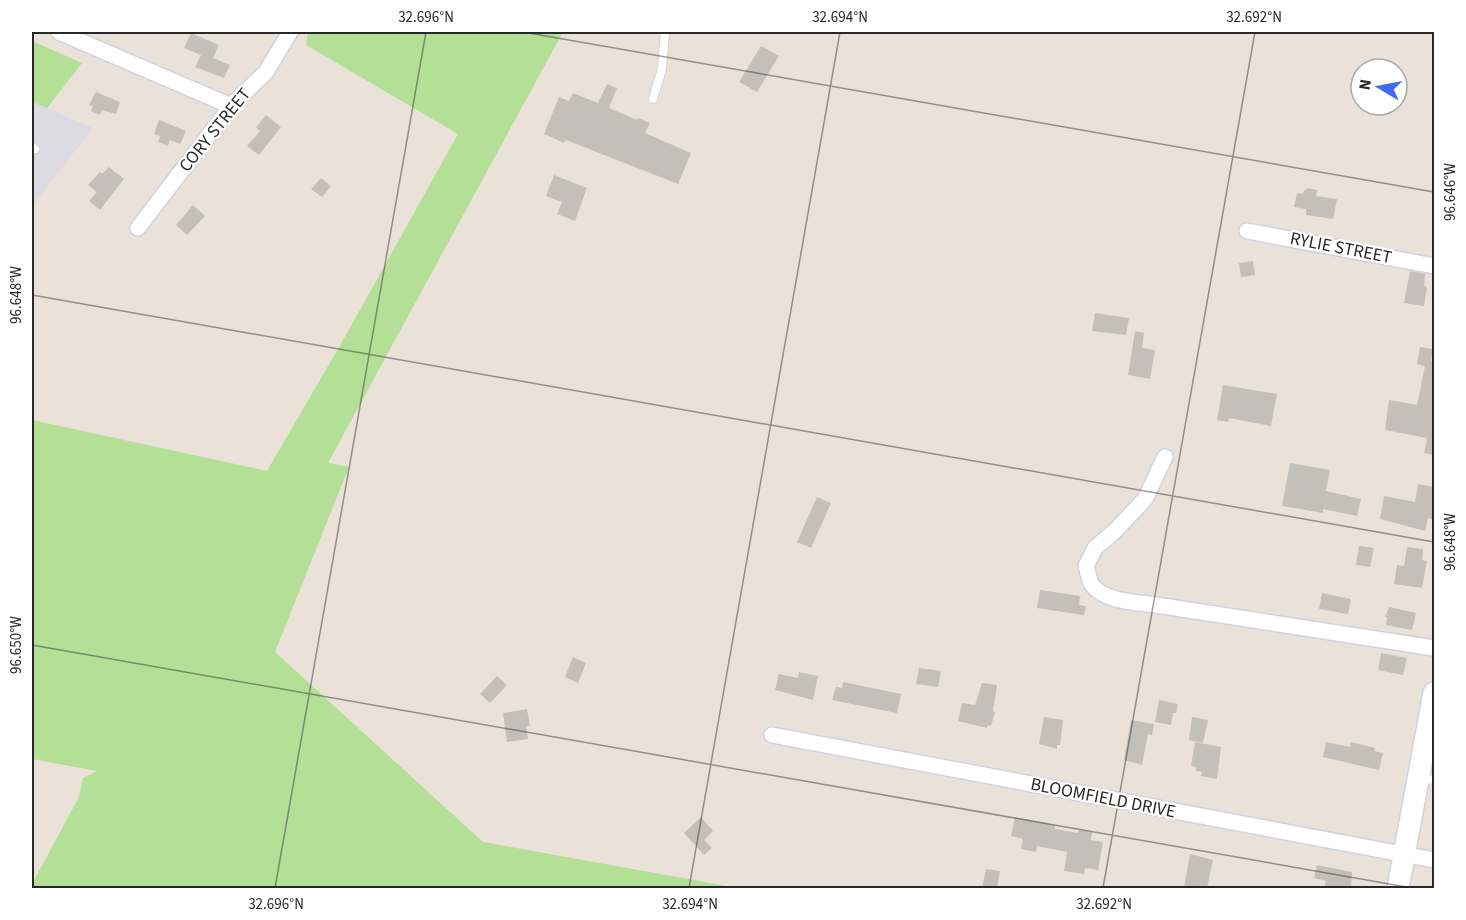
<svg xmlns="http://www.w3.org/2000/svg" width="1466" height="920" font-family="'Source Sans 3',sans-serif">
<rect width="100%" height="100%" fill="#eae2d9"/>
<!-- industrial -->
<path fill="#dcdae2" d="M32,102l61,26 -61,78z"/>
<!-- green -->
<path fill="#b4df97" d="M308,32h255l-235,431 21,4 -74,185 208,190 255,46h-706v-4l47,-87 4,-19 14,-7 -65,-12v-339l235,51 75,-129 116,-208 -152,-89z
M32,41l50,22 -35,45 -15,-6z"/>
<!-- building -->
<path fill="#c5bfb9" d="M191,33l28,12 -6,13 17,7 -6,13 -29,-11 6,-12 -17,-7z
M761,46l18,10 -22,36 -18,-10z
M607,84l10,4 -8,20 28,12 1,-2 12,5 -5,10 46,20 -13,31 -112,-44 -2,3 -20,-9 15,-37 10,4 4,-8 25,10z
M96,92l24,10 -4,12 -14,-4 -2,5 -9,-4 2,-5 -4,-1z
M266,115l15,12 -22,28 -12,-9 13,-15 -4,-3 1,-2z
M159,120l27,11 -6,13 -10,-4 -2,6 -10,-4 2,-6 -6,-2z
M109,167l15,12 -24,31 -11,-9 8,-9 -9,-7 12,-13 2,2z
M554,175l33,13 -12,33 -18,-7 5,-12 -16,-6z
M321,178l10,8 -9,11 -11,-8z
M1307,188l10,2 -1,6 21,3 -4,20 -27,-4v-6l-12,-2 3,-14 6,1 1,-4h3z
M193,205l12,11 -18,19 -11,-10z
M1253,261l2,14 -14,2 -2,-14z
M1410,271l15,3 -1,12 3,1 -3,19 -20,-3z
M1095,313l34,5 -3,17 -34,-4z
M1135,331l9,2 -2,15 13,2 -5,29 -22,-4z
M1420,347l13,2 -2,12 3,1v93l-10,-2 3,-15 -42,-8 4,-30 28,5 8,-39 -8,-2z
M1223,385l54,9 -6,32 -42,-8 -1,4 -11,-2z
M1290,463l40,7 -4,21 35,8 -4,17 -34,-7v4l-41,-7z
M1418,484l16,3v18l-2,14 -4,-1 -3,13 -45,-12 4,-23 31,6z
M817,497l14,6 -20,45 -14,-6z
M1359,546l15,2 -4,19 -14,-2z
M1407,547l16,2 -1,11 5,1 -5,27 -28,-4 3,-19 7,1z
M1040,590l40,6 -1,9 7,1 -2,9 -47,-7z
M1322,593l29,6 -3,15 -29,-5z
M1389,607l27,6 -4,17 -26,-5 1,-8h-2z
M1381,653l26,5 -4,17 -25,-5z
M573,657l13,6 -8,20 -13,-6z
M919,668l22,3 -3,16 -22,-3z
M799,672l19,4 -5,24 -38,-10 4,-16 19,4z
M497,676l10,9 -17,18 -10,-9z
M843,682l58,12 -4,19 -65,-13 4,-13 6,1z
M982,683l15,2 -4,26 2,1 -4,14 -3,-1 -1,3 -29,-7 4,-18 13,2z
M1159,700l19,4 -2,9h-3l-2,12 -16,-3z
M527,709l3,17h-4l2,13 -21,3 -4,-29z
M1044,717l19,3 -3,25h-3v4l-18,-5z
M1192,717l16,3 -5,23 -14,-3z
M1131,720l23,4 -2,11 -4,-1 -6,31 -18,-5z
M1195,742l26,5 -4,32 -16,-3 1,-4 -6,-1v-4l-5,-1z
M1326,742l24,5 1,-5 24,6 -1,3 9,2 -4,17 -56,-13z
M701,817l12,14 -9,9 8,8 -8,7 -20,-22z
M1015,817l40,8v4l23,4 1,-3 13,2 -1,8 12,2 -5,28 -13,-2 -1,6 -20,-3 3,-19 -30,-6 -1,6 -15,-3 2,-10 -12,-3z
M1190,854l23,6 -6,28h-23z
M1317,865l35,7 -1,16h-27l2,-7 -12,-3z
M986,869l14,2 -3,17h-15z"/>
<g fill="none" stroke-linecap="round" stroke-linejoin="round">
<!-- lane casing -->
<g stroke="#cfd3e0" stroke-width="10">
<path id="lane" d="M653,99l9,-30 3,-37
M32,147l3,2
M1420,778l14,2"/>
</g>
<!-- street casing -->
<g stroke="#cfd3e0" stroke-width="18">
<path id="street" d="M59,32l172,74
M138,228l93,-122 35,-34 24,-40
M1247,231l187,35
M1165,457l-20,42 -29,31 -21,18 -9,18c2,6 3,14 6,19 13,17 44,17 64,20l278,43
M772,735l662,125"/>
</g>
<!-- secondary casing -->
<g stroke="#cfd3e0" stroke-width="24">
<path id="secondary" d="M1398,888l36,-195"/>
</g>
<!-- lane -->
<use href="#lane" stroke="#fff" stroke-width="8"/>
<!-- street -->
<use href="#street" stroke="#fff" stroke-width="15"/>
<!-- secondary -->
<use href="#secondary" stroke="#fff" stroke-width="21"/>
</g>
<!-- ticks -->
<path fill="none" stroke="#282828" stroke-width="1.5" stroke-opacity="0.45" d="M523,32l911,160M32,295l1402,247M32,645l1380,243M275,888l151,-856M689,888l151,-856M1103,888l152,-856"/>
<g text-anchor="middle" dominant-baseline="central" stroke-width="4.5" stroke-linejoin="round" paint-order="stroke">
<!-- street labels -->
<g font-size="18" fill="#282828" stroke="#fff">
<text transform="translate(215 130) rotate(-51)">CORY STREET</text>
<text transform="translate(1341 248) rotate(11)">RYLIE STREET</text>
<text transform="translate(1103 798) rotate(11)">BLOOMFIELD DRIVE</text>
</g>
</g>
<!-- border -->
<rect width="1466" height="920" fill="none" stroke="#ffffff" stroke-width="66"/>
<!-- north arrow -->
<g transform="translate(1379 87) rotate(280)"><circle r="28" fill="#ffffff" stroke="#a9a9a9" stroke-width="1.5"/>
<path d="M0-4.5L10 22L0 15L-10 22Z" fill="#3d6bf3"/>
<text y="-9" font-size="16" font-weight="bold" text-anchor="middle" fill="#282828">N</text>
</g>
<rect x="33" y="33" width="1400" height="854" fill="none" stroke="#282828" stroke-width="2"/>
<g font-size="15" text-anchor="middle" fill="#282828">
<text x="426" y="22">32.696°N</text>
<text x="840" y="22">32.694°N</text>
<text x="1254" y="22">32.692°N</text>
<text transform="translate(1450 192) rotate(-90)" y="5">96.646°W</text>
<text transform="translate(16 295) rotate(-90)" y="5">96.648°W</text>
<text transform="translate(1450 542) rotate(-90)" y="5">96.648°W</text>
<text transform="translate(16 645) rotate(-90)" y="5">96.650°W</text>
<text x="276" y="909">32.696°N</text>
<text x="690" y="909">32.694°N</text>
<text x="1104" y="909">32.692°N</text>
</g>
</svg>
